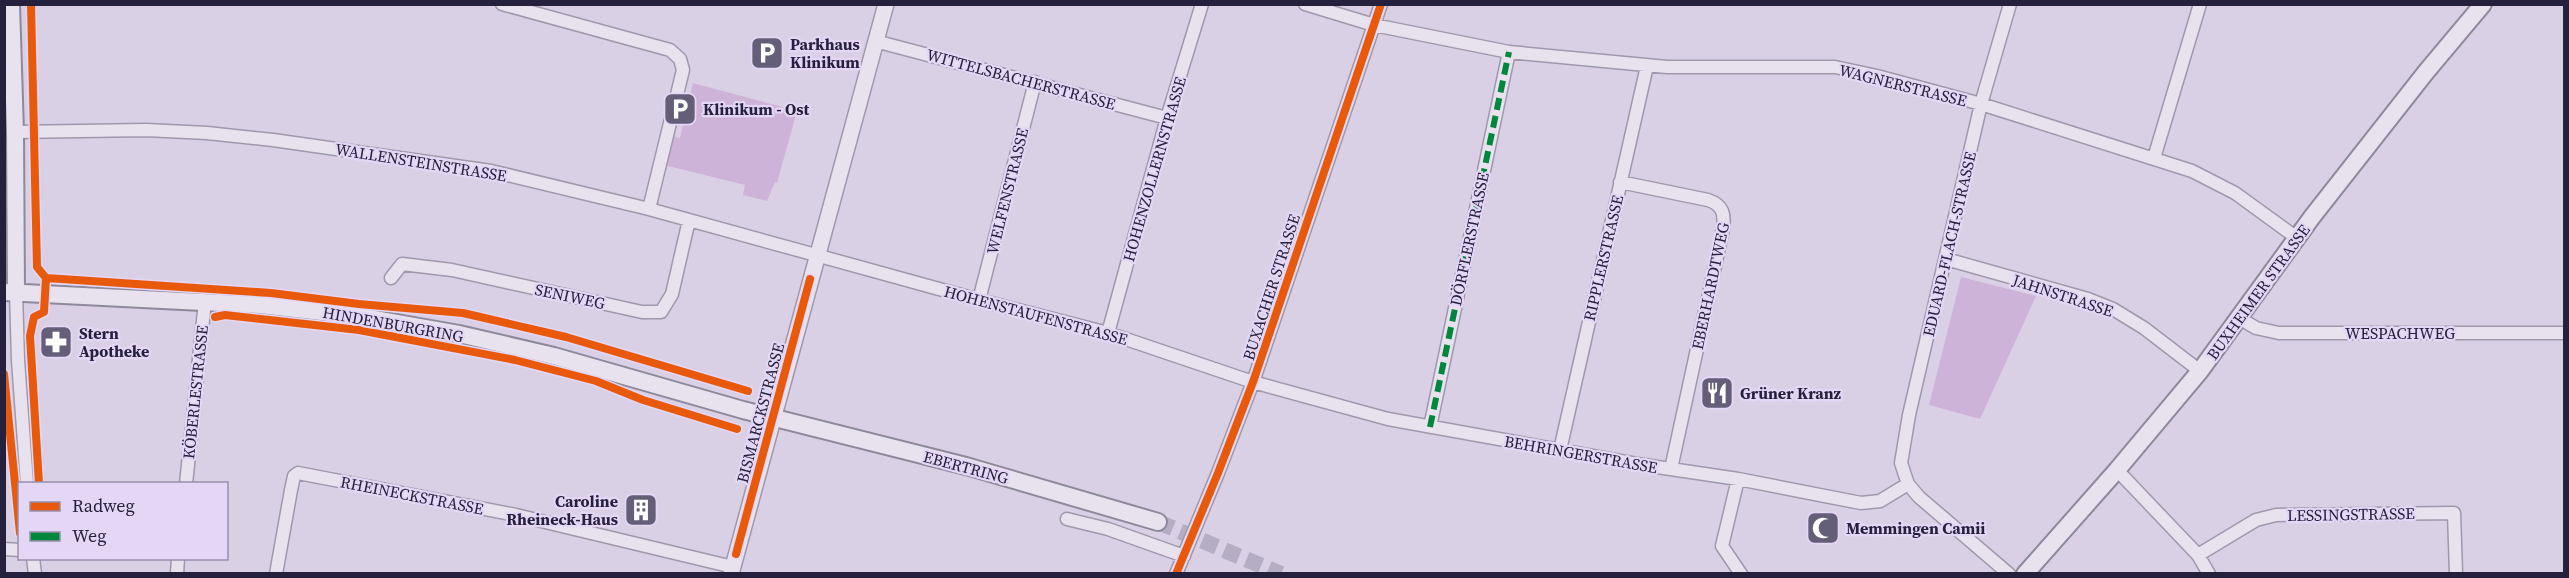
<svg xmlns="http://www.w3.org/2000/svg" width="2569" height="578" font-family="'Source Serif 4',serif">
<rect width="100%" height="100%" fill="#d9d0e6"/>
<!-- green -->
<path fill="#ceb3d9" d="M693,83l104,28 -20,72 -2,-1 -8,19 -24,-6 2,-10 -85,-21 8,-29 12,3z
M1961,277l75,19 -56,123 -51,-14z"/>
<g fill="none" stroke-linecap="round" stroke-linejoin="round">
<!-- secondary-tunnel -->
<path stroke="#b5adc4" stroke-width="16" stroke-dasharray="16 8" stroke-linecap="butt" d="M1158,522l123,52"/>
<!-- minor casing -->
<g stroke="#9f98ac" stroke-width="15">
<path id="minor" d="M502,4l168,46 10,9 3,11 -34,139
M1305,4l69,21 135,27 158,15h168l42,9 104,28 211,67 43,22 62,45
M875,41l292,77
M15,132l131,-2 61,3 66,7 218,31 158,38 330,91 129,33 145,49 135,37 249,45 101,15 123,24 19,-2 28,-17
M2154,158l46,-154
M1620,182l88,18c15,5 17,14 15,29l-52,240
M1946,259l142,40 25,10 31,19 56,43
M391,278l11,-14 50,6 190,42h19l11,-18 17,-74
M16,292l2,68 9,124
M979,300l56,-218
M2239,318l17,10 23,5h285
M1108,333l59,-215 35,-114
M1430,427l79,-375
M1560,450l87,-384
M2117,470l81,85 11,19
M1738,479l-16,67 19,28
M186,484l19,-183
M1067,519l41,10 76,27
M4,549l16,1
M2198,555l58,-35 20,-5 178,-2 2,61
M33,558l2,16
M177,574l1,-16
M276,574l15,-84 3,-14 4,-3 218,42 217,52
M1176,574l42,-101 35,-91 128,-378
M2009,574l-90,-77 -11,-13 -7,-21 8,-48 72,-311 29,-100"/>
</g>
<!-- tertiary casing -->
<g stroke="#9f98ac" stroke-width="18">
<path id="tertiary" d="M731,574l155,-570"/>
</g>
<!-- secondary casing -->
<g stroke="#8e889b" stroke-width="20">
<path id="secondary" d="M11,4l4,128 1,160
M4,292l256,13 97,11 102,18 95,22 189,54 223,56 192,56
M2025,574l92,-104 83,-99 112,-154 114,-145 57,-68"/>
</g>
<!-- minor -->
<use href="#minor" stroke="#e7e2ee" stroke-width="12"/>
<!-- tertiary -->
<use href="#tertiary" stroke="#e7e2ee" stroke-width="15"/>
<!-- secondary -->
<use href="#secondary" stroke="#e7e2ee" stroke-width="16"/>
<!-- quiet -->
<path stroke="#00873e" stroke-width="6" stroke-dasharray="12 6" stroke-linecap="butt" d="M1430,427l79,-375"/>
<!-- cycleway casing -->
<g stroke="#e4d7f6" stroke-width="11">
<path id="cycleway" d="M31,4l6,263 9,11
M46,278l225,15 88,11 104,9 103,24 182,54
M215,317l10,-2 134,15 156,30 81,21 47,19 94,29
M4,374l16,159
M39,484l-9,-148 4,-19 10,-5 2,-34
M736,554l74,-275
M1176,574l42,-101 35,-91 128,-378"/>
</g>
<!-- cycleway -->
<use href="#cycleway" stroke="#e8590c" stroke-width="8"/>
</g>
<!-- icons -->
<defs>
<g id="parking-square" transform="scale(1.725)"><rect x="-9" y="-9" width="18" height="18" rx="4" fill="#645e78" stroke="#e4d7f6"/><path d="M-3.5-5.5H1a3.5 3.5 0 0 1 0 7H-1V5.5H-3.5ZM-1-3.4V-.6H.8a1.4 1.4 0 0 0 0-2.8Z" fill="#fff"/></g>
<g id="pharmacy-square" transform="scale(1.725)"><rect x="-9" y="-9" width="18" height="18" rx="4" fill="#645e78" stroke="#e4d7f6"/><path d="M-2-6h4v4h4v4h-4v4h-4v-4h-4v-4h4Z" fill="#fff"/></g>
<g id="restaurant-square" transform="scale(1.725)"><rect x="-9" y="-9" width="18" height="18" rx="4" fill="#645e78" stroke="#e4d7f6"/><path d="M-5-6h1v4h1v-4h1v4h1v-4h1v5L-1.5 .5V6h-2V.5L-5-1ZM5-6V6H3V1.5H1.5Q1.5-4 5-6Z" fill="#fff"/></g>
<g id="building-square" transform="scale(1.725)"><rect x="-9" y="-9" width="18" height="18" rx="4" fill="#645e78" stroke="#e4d7f6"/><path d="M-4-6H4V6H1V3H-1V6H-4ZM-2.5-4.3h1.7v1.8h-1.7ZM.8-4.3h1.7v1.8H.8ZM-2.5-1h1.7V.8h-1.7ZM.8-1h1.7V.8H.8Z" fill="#fff"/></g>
<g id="mosque-square" transform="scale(1.725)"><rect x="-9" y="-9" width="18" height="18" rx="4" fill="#645e78" stroke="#e4d7f6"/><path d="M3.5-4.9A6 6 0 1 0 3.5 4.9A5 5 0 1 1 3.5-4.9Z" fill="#fff"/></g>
</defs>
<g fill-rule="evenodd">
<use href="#parking-square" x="767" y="53"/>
<use href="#parking-square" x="680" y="109"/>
<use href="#pharmacy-square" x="56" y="342"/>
<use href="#restaurant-square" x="1717" y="393"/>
<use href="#building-square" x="641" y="510"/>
<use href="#mosque-square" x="1823" y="528"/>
</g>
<g text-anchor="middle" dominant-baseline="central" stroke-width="4.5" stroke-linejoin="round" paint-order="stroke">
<!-- poi labels -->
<g font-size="16" font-weight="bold" fill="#25203c" stroke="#e4d7f6" text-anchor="start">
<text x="790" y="44">Parkhaus<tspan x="790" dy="18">Klinikum</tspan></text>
<text x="703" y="109">Klinikum - Ost</text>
<text x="79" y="333">Stern<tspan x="79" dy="18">Apotheke</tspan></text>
<text x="1740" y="393">Grüner Kranz</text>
<text x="618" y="501" text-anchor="end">Caroline<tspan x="618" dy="18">Rheineck-Haus</tspan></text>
<text x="1846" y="528">Memmingen Camii</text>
</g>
<!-- street labels -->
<g font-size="16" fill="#25203c" stroke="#e4d7f6">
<text transform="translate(1021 79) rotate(15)">WITTELSBACHERSTRASSE</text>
<text transform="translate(1903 85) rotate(14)">WAGNERSTRASSE</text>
<text transform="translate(421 162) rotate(9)">WALLENSTEINSTRASSE</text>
<text transform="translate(1154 169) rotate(-74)">HOHENZOLLERNSTRASSE</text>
<text transform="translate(1007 191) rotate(-76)">WELFENSTRASSE</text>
<text transform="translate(1469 239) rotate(-78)">DÖRFLERSTRASSE</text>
<text transform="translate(1949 244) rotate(-77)">EDUARD-FLACH-STRASSE</text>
<text transform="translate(1603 258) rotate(-77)">RIPPLERSTRASSE</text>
<text transform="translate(1710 286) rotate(-78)">EBERHARDTWEG</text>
<text transform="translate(1271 287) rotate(-72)">BUXACHER STRASSE</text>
<text transform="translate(2258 292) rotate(-54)">BUXHEIMER STRASSE</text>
<text transform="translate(2063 295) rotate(18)">JAHNSTRASSE</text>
<text transform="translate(570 296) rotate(12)">SENIWEG</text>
<text transform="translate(1036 315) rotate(15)">HOHENSTAUFENSTRASSE</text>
<text transform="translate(393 324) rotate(10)">HINDENBURGRING</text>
<text x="2400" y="333">WESPACHWEG</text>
<text transform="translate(195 392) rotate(-84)">KÖBERLESTRASSE</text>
<text transform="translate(760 413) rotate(-75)">BISMARCKSTRASSE</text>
<text transform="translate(1581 454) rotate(10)">BEHRINGERSTRASSE</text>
<text transform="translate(966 467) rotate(15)">EBERTRING</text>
<text transform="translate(412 495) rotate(11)">RHEINECKSTRASSE</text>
<text transform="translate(2351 514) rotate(-1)">LESSINGSTRASSE</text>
</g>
</g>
<!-- border -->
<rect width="2569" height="578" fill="none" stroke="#25203c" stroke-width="12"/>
<!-- legend -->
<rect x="18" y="482" width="210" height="78" fill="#e4d7f6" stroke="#988eac" stroke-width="1.5"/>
<rect x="30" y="502" width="30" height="9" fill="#e8590c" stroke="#988eac" stroke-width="1.5"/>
<text x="72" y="512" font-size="18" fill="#25203c">Radweg</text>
<rect x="30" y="532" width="30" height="9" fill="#00873e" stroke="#988eac" stroke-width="1.5"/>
<text x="72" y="542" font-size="18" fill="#25203c">Weg</text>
</svg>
